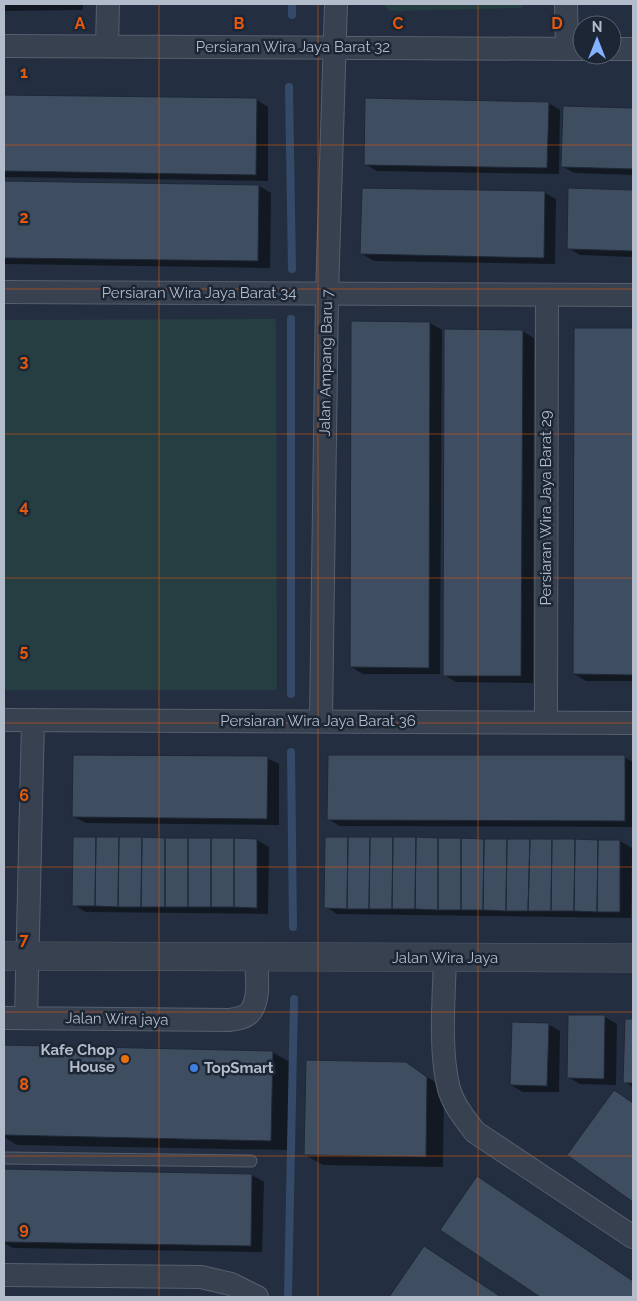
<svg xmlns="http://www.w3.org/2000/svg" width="637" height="1301" font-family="Raleway,sans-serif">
<rect width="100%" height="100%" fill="#232f40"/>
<!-- green -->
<path fill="#253e41" d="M383,4h142l-4,4 -131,3z
M276,319l1,371h-273v-370z"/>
<!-- shadow -->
<path fill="#0007" d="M4,4h79v6l-79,1z
M4,96l253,4 11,7v74l-264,-4z
M548,103l12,7 -1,64 -182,-3 -12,-7z
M564,108l69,1v66l-59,-2 -12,-7z
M4,182l255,4 12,7 -1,75 -266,-4z
M569,190l64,1v66l-53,-2 -12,-7z
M545,193l11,6 -1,65 -181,-3 -12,-7z
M430,323l12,7 -2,344h-77l-12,-7z
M576,329h57v352h-47l-12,-7z
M522,331l12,7 -1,345 -77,-1 -12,-7z
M624,757l9,5v65l-293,-1 -12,-7z
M267,758l12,6v61l-193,-2 -12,-6z
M326,838l294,3 12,7 -1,70 -294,-4 -11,-7z
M257,840l12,7 -1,67 -182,-2 -12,-7z
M605,1017l12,7 -1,61 -36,-1 -12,-7z
M626,1020l7,1v66l-8,-5z
M548,1024l12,7 -1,61h-36l-12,-7z
M4,1047l268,5 18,10 -2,88 -271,-5 -13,-8z
M406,1063l38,25 -1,79 -120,-2 -18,-10z
M615,1092l18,11v97l-64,-45z
M4,1171l248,4 12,7 -2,70 -249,-4 -9,-5z
M489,1184l144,97v16h-91l-100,-67z
M424,1248l12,6 64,43h-110z"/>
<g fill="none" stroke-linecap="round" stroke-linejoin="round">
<!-- stream -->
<path stroke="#354a68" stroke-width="8" d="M292,15v-11
M289,87l3,182
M291,319v375
M291,752l2,175
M288,1297l6,-298"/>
</g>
<!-- building -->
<path fill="#3f4d60" stroke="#1e2837" d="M4,95l253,3 -1,77 -252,-4z
M365,98l184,4 -2,66 -183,-3z
M563,106l70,2v61l-72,-2z
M4,181l255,4 -1,76 -254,-3z
M362,188l183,3 -1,67 -184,-4z
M568,188l65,2v61l-66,-2z
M351,321l79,1 -1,346 -79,-1z
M574,328h59v347l-60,-1z
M444,329l79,1 -2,346h-78z
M73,755l195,1 -1,63 -195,-2z
M328,755h297v66l-298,-1z
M73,837h23l-1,69h-23z
M96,837h23l-1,70 -23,-1z
M119,837h23l-1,70h-23z
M142,837l23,1v69h-24z
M325,837h23l-1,72 -23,-1z
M348,837h22l-1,72h-22z
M370,837h23l-1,72h-23z
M393,837h23l-1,72h-23z
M416,837l22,1v72l-23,-1z
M165,838h23v69h-23z
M188,838h23v69h-23z
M211,838h23v69h-23z
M234,838l23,1v69l-23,-1z
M438,838h23v72h-23z
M461,838l23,1 -1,71h-22z
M484,839h23l-1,72 -23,-1z
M507,839h23l-2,72h-22z
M530,839h22l-1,72h-23z
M552,839h23l-1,72h-23z
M575,839l23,1 -1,72 -23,-1z
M598,840h22v72h-23z
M568,1015h37l-1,64 -37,-1z
M625,1019h8v64h-10z
M512,1022l37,1 -2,63 -37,-1z
M4,1045l269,6 -2,90 -267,-6z
M306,1060l100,2 21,15 -1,80 -122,-2z
M614,1090l19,13v99l-66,-47z
M4,1169l248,5 -1,72 -247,-4z
M477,1176l156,105v16h-93l-100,-67z
M424,1246l77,51h-112z"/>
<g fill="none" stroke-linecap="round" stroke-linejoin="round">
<!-- service casing -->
<g stroke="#555f6e" stroke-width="13">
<path id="service" d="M4,1158l247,3"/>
</g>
<!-- minor casing -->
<g stroke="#555f6e" stroke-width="24">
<path id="minor" d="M566,4l1,44
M4,46l578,3
M107,46l1,-42
M612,49h21
M4,292l629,3
M4,720l629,3
M321,721l6,-427 9,-290
M546,722l1,-427
M445,958c-1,38 -6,94 4,131 5,17 16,30 26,43l158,105
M4,1018l225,2c8,-1 17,-2 22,-9 10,-14 5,-39 5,-55
M26,1018l7,-298
M4,1275l197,2 30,7 26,13"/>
</g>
<!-- tertiary casing -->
<g stroke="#555f6e" stroke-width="29">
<path id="tertiary" d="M4,956l629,2"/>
</g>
<!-- service -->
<use href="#service" stroke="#374150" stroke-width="11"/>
<!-- minor -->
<use href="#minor" stroke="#374150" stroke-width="22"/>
<!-- tertiary -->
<use href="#tertiary" stroke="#374150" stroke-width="28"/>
</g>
<!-- grid -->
<path fill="none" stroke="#e8590c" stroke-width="1" stroke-opacity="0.55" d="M159,4v1293M318,4v1293M478,4v1293M4,145h629M4,289h629M4,434h629M4,578h629M4,723h629M4,867h629M4,1012h629M4,1156h629"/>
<!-- markers -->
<circle fill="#e8710a" stroke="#1c2635" stroke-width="2" cx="125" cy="1059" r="5"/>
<circle fill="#3f7fe0" stroke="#1c2635" stroke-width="2" cx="194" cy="1068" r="5"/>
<g text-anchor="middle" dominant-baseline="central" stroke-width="5" stroke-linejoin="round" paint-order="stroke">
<!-- street labels -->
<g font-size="15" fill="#b3bccb" stroke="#1c2635">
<text x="293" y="47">Persiaran Wira Jaya Barat 32</text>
<text x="199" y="293">Persiaran Wira Jaya Barat 34</text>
<text transform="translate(326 363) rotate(-89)">Jalan Ampang Baru 7</text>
<text transform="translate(546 508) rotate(-90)">Persiaran Wira Jaya Barat 29</text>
<text x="318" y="721">Persiaran Wira Jaya Barat 36</text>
<text x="445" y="958">Jalan Wira Jaya</text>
<text transform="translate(117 1019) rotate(1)">Jalan Wira jaya</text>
</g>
<!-- poi labels -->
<g font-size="15" font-weight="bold" fill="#b3bccb" stroke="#1c2635" text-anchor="end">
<text x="115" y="1050">Kafe Chop<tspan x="115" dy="17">House</tspan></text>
<text x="204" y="1068" text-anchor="start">TopSmart</text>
</g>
</g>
<g font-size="16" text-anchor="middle" font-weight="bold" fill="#e8590c" stroke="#1c2635" stroke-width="5" stroke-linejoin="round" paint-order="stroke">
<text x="80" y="29">A</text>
<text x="239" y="29">B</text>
<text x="398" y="29">C</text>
<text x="557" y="29">D</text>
<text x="24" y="78">1</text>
<text x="24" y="223">2</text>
<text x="24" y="367">3</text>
<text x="24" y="512">4</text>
<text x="24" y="656">5</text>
<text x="24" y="801">6</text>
<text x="24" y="945">7</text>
<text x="24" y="1090">8</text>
<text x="24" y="1234">9</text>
</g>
<!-- border -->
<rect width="637" height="1301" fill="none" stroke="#b3bccb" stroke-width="10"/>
<!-- north arrow -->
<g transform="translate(597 40)"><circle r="24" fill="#1c2635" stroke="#586271"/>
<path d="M0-4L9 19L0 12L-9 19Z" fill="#84b2ff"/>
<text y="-8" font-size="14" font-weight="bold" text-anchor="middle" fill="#b3bccb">N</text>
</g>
</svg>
